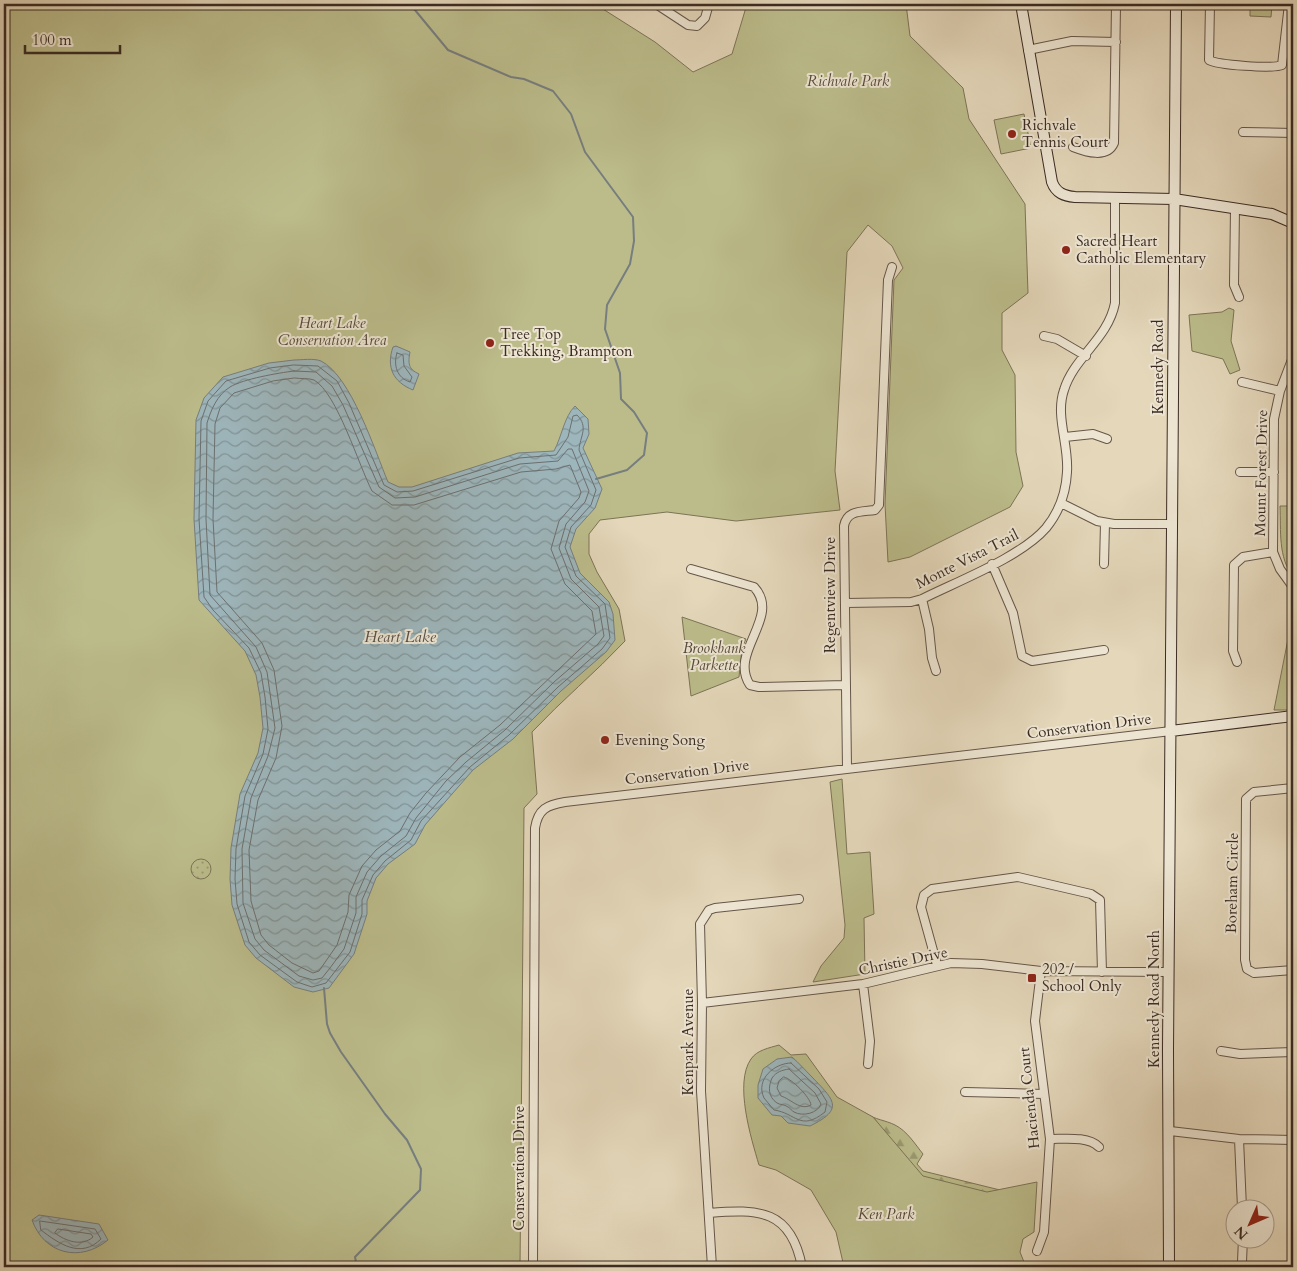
<svg xmlns="http://www.w3.org/2000/svg" width="1297" height="1271" font-family="Cardo,serif">
<defs>
<pattern id="forest-firs" width="22" height="20" patternUnits="userSpaceOnUse" patternTransform="scale(1.25)"><rect width="22" height="20" fill="#bcbc8b"/><path d="M5 1l3.5 6h-7zM16 11l3.5 6h-7z" fill="#9a9971"/></pattern>
<pattern id="garden-dots" width="8" height="8" patternUnits="userSpaceOnUse" patternTransform="scale(1.25)"><rect width="8" height="8" fill="#bcbc8b"/><path d="M2 2h.1M6 6h.1" fill="none" stroke="#9a9971" stroke-width="1.8" stroke-linecap="round"/></pattern>
<pattern id="water-waves" width="16" height="10" patternUnits="userSpaceOnUse" patternTransform="scale(1.25)"><rect width="16" height="10" fill="#9db6bc"/><path d="M0 5q4-4 8 0t8 0" fill="none" stroke="#819498"/></pattern>
</defs>
<rect width="100%" height="100%" fill="#e4d7ba"/>
<filter id="stains"><feTurbulence type="fractalNoise" baseFrequency=".004" numOctaves="4"/><feColorMatrix values="0 0 0 0 .2 0 0 0 0 .09 0 0 0 0 .02 0 0 0 .5 -.17"/></filter>
<radialGradient id="worn" r=".72"><stop offset=".6" stop-color="#630" stop-opacity="0"/><stop offset="1" stop-color="#630" stop-opacity=".3"/></radialGradient>
<!-- forest -->
<path fill="url(#forest-firs)" stroke="#7c7457" d="M865,1113c11,7 20,7 30,12 12,6 20,19 28,29l-6,10 6,7 77,19 -50,11 -93,-84z"/>
<!-- park -->
<path fill="#bcbc8b" stroke="#7c7457" d="M4,4h591l60,38 38,30 39,-18 15,-50h159l4,32 53,52 6,31 56,85 3,89 -26,20v37l13,25 1,77 7,34 -13,21 -100,50 -22,5 -3,-58 9,-224 9,-12 -11,-22 -24,-21 -21,27 -12,219 5,39 -104,11 -69,-9 -67,8 -11,14v20l8,18 22,37 6,32c-30,32 -63,59 -93,91l5,62 -13,14 -4,459h-516z
M1250,4l22,1 -1,12 -21,-1z
M1024,114l7,34 -30,6 -7,-34z
M1229,308l5,2 -3,31 9,29 -10,4 -7,-15 -31,-8 -3,-36 33,-3z
M1280,506h13v71c-15,-20 -12,-46 -13,-71z
M682,617l64,22 -4,9 -3,29 -48,19z
M1293,623v87h-19l14,-71z
M842,779l5,75 23,-2 4,62 -10,4 1,56 -52,8 8,-16 23,-28 1,-13 -15,-143z
M779,1045l12,10 15,-1 31,43 36,20 50,59 64,16 50,-10 -3,50 -11,7 -3,13 6,15h-182l-8,-35 -25,-42 -35,-20 -17,-5c-8,-27 -25,-82 -8,-106 6,-9 18,-11 28,-14z"/>
<!-- garden -->
<path fill="url(#garden-dots)" stroke="#7c7457" d="M191 869a10 10 0 1 1 20 0a10 10 0 1 1-20 0Z"/>
<!-- water -->
<path fill="url(#water-waves)" stroke="#767e7f" d="M396,346l14,6c-2,11 -2,17 9,22l-6,16c-20,-8 -27,-23 -20,-43z
M294,360c7,0 20,-2 27,1 30,15 54,90 67,121l11,5h13l106,-34 36,-2c8,-15 10,-34 21,-45l13,13 1,15 -6,14 19,41 -7,19 -19,21 -6,18 10,26 29,29 4,12 2,26 -9,12 -45,39 -48,48 -40,31 -48,55 -10,19 -27,20 -12,14 -9,23v13l-13,40 -25,34 -16,4 -19,-5 -38,-29 -11,-13 -13,-40 -2,-26 1,-31 9,-54 18,-41 5,-25 -3,-31 -4,-22 -11,-24 -46,-51 -5,-81 2,-99 8,-22 19,-21 46,-14z
M792,1057c8,7 13,13 20,20 22,23 33,32 -2,49l-22,-3 -7,-7 -9,-1 -14,-17v-13l5,-16 14,-10z
M39,1215l60,9 9,16c-28,23 -64,14 -76,-20z"/>
<g fill="none" stroke-linecap="round" stroke-linejoin="round">
<!-- shore -->
<path stroke="#6c7070" stroke-width="1" d="M397,353l6,2 1,11 8,11 -2,5c-13,-4 -17,-17 -13,-29z
M294,365l24,1 19,15 12,22 35,82 13,7 16,-1 106,-33 37,-3 12,-18 5,-21 4,-1c12,12 3,21 2,35l17,40 -5,15 -20,22 -6,20 11,29 29,28 5,34 -8,11 -44,38 -49,48 -39,32 -49,54 -10,19 -26,21 -12,14 -11,25v14l-12,38 -24,31 -14,4 -15,-5 -37,-27 -11,-13 -12,-38 -2,-25 1,-30 9,-53 18,-42 5,-25 -3,-32 -4,-24 -12,-25 -36,-38 -9,-13 -5,-78 2,-98 7,-20 18,-20 44,-13z
M294,371l22,1 16,14 11,19 36,82 16,11 20,-1 105,-33 38,-3 10,-12h4l17,42 -4,11 -19,22 -7,24 12,31 28,28 5,29 -6,8 -44,38 -49,48 -39,32 -20,19 -30,37 -10,18 -25,20 -14,16 -11,25v16l-12,36 -14,19 -8,10 -9,2 -14,-4 -35,-26 -9,-11 -12,-36 -1,-54 9,-51 17,-42 7,-28 -8,-56 -11,-25 -46,-52 -4,-76 1,-96c4,-13 10,-28 23,-36 13,-8 48,-14 64,-16z
M295,378c5,1 14,0 19,2 23,13 45,86 58,111l20,14h22l107,-33 35,-3 14,-4 11,27 -2,6 -20,23 -8,28 14,35 27,27 4,23 -96,91 -40,32 -34,36 -16,20 -10,18 -24,19 -14,16 -13,29 -1,17 -11,33 -18,26 -6,2 -21,-10 -23,-18 -8,-10 -10,-34 -2,-51 9,-50 18,-42 6,-32 -8,-56 -12,-27 -45,-51 -4,-73 2,-95 5,-16 14,-15 39,-12z
M791,1063l28,26 8,13 -2,10c-25,20 -29,1 -51,-2 -3,-4 -7,-8 -10,-12 -9,-19 11,-35 27,-35z
M789,1069l26,24 6,11c-3,9 -18,13 -27,8 -2,-1 -4,-4 -6,-5 -4,-3 -8,-2 -11,-4 -9,-6 -9,-16 -5,-25 4,-6 10,-8 17,-9z
M784,1077c8,2 26,20 27,28 -11,6 -20,-6 -30,-9l-4,-8 2,-7z
M40,1221l55,8 6,10c-20,20 -42,5 -60,-9z
M58,1229l33,5 2,3c-11,10 -28,4 -38,-4z"/>
<!-- stream -->
<path stroke="#767e7f" stroke-width="2" d="M410,4l38,46 63,27 13,2 29,12 18,23 14,38 48,65 1,24 -4,23 -23,41 -2,24 15,44 1,26 13,13 13,21 -3,22 -17,15 -31,9
M324,988l3,36 3,9 11,19 44,62 22,26 14,29 -1,21 -65,67 2,10"/>
<!-- street casing -->
<g stroke="#655649" stroke-width="10">
<path id="street" d="M656,4l32,21 9,1 8,-8 4,-14
M1210,4l-1,56c8,5 64,9 73,5l7,-61
M1028,50l44,-9 44,1
M1243,132l50,1
M1073,147c13,5 34,12 41,-4l2,-139
M1235,208l-1,77 5,12
M1044,336l13,3 29,17
M1293,357l-13,34 -6,28 -1,133 7,17 13,18
M1242,382l38,9
M1065,437l28,-3 14,5
M1240,472h34
M1061,503l36,18 17,3h57
M992,564l21,49 9,43 10,5 72,-11
M1104,564l1,-41
M691,569l63,18c28,30 -26,65 -4,98l9,2 86,-2
M922,599l7,30 3,29 4,13
M845,603l66,-1 11,-3c36,-18 99,-42 124,-71 13,-16 20,-36 21,-56 2,-28 -12,-56 -3,-82 10,-33 44,-51 51,-87v-104
M1237,662l-4,-11 1,-86 9,-8 30,-5
M847,768l-3,-242c3,-16 17,-14 31,-16l4,-5 9,-225 4,-13
M1293,788l-39,4 -8,7 -1,161 2,9 7,4 39,-3
M937,965l-16,-58 3,-12 8,-6 86,-12 73,17 9,6 2,72
M863,984l7,57 -2,23
M702,1003l161,-19 88,-21 31,1 59,7 128,1
M1221,1051l19,3 53,-2
M965,1092l79,2
M1170,1131l69,8 54,1
M1050,1139c15,0 38,-3 49,8
M1239,1139l3,69
M709,1213c50,-4 82,-4 93,54
M1037,1251l7,-19 6,-93 -15,-118 6,-50
M1242,1262l1,-24
M533,1267l2,-439c3,-19 12,-23 30,-26l606,-71
M712,1267l-11,-176 1,-88 -2,-79 9,-14 6,-2 84,-9"/>
</g>
<!-- secondary casing -->
<g stroke="#3b2b23" stroke-width="12">
<path id="secondary" d="M1021,4l31,178c4,11 12,14 23,15l99,2 98,15 21,9
M1171,731l122,-15
M1169,1267l-1,-217 8,-1046"/>
</g>
<!-- street -->
<use href="#street" stroke="#ede5d2" stroke-width="8"/>
<!-- secondary -->
<use href="#secondary" stroke="#ede5d2" stroke-width="10"/>
</g>
<!-- markers -->
<g fill="#8f2418" stroke="#ede5d2" stroke-width="2">
<circle cx="1012" cy="134" r="5"/>
<circle cx="1066" cy="250" r="5"/>
<circle cx="490" cy="343" r="5"/>
<circle cx="605" cy="740" r="5"/>
<rect x="1027" y="973" width="10" height="10" rx="2.5"/>
</g>
<g text-anchor="middle" dominant-baseline="central" stroke-width="4" stroke-linejoin="round" paint-order="stroke">
<!-- park labels -->
<g font-size="15" font-style="italic" fill="#554838" stroke="#ede5d2">
<text x="848" y="81">Richvale Park</text>
<text x="332" y="323">Heart Lake<tspan x="332" dy="17">Conservation Area</tspan></text>
<text x="714" y="648">Brookbank<tspan x="714" dy="17">Parkette</tspan></text>
<text x="886" y="1214">Ken Park</text>
</g>
<!-- poi labels -->
<g font-size="15" fill="#3b2b23" stroke="#ede5d2" text-anchor="start">
<text x="1022" y="125">Richvale<tspan x="1022" dy="17">Tennis Court</tspan></text>
<text x="1076" y="241">Sacred Heart<tspan x="1076" dy="17">Catholic Elementary</tspan></text>
<text x="500" y="334">Tree Top<tspan x="500" dy="17">Trekking, Brampton</tspan></text>
<text x="615" y="740">Evening Song</text>
<text x="1042" y="969">202 /<tspan x="1042" dy="17">School Only</tspan></text>
</g>
<!-- street labels -->
<g font-size="15" fill="#3b2b23" stroke="#ede5d2">
<text transform="translate(1158 367) rotate(-90)">Kennedy Road</text>
<text transform="translate(1261 473) rotate(-89)">Mount Forest Drive</text>
<text transform="translate(967 559) rotate(-27)">Monte Vista Trail</text>
<text transform="translate(830 595) rotate(-90)">Regentview Drive</text>
<text transform="translate(1089 726) rotate(-7)">Conservation Drive</text>
<text transform="translate(687 772) rotate(-7)">Conservation Drive</text>
<text transform="translate(1232 883) rotate(-89)">Boreham Circle</text>
<text transform="translate(903 961) rotate(-12)">Christie Drive</text>
<text transform="translate(1154 999) rotate(-90)">Kennedy Road North</text>
<text transform="translate(688 1042) rotate(-90)">Kenpark Avenue</text>
<text transform="translate(1029 1098) rotate(-96)">Hacienda Court</text>
<text transform="translate(519 1168) rotate(-90)">Conservation Drive</text>
</g>
<!-- water labels -->
<g font-size="16" font-style="italic" fill="#544e49" stroke="#ede5d2">
<text x="400" y="637">Heart Lake</text>
</g>
</g>
<!-- margin -->
<rect width="1297" height="1271" fill="none" stroke="#e4d7ba" stroke-width="20"/>
<rect x="5" y="5" width="1287" height="1261" fill="none" stroke="#3b2b23" stroke-width="2.5"/>
<rect x="10" y="10" width="1277" height="1251" fill="none" stroke="#3b2b23"/>
<!-- north arrow -->
<g transform="translate(1250 1224) rotate(225)"><circle r="24" fill="#ede5d2" stroke="#a69b8c"/>
<path d="M0-4L9 19L0 12L-9 19Z" fill="#8f2418"/>
<text y="-8" font-size="14" font-weight="bold" text-anchor="middle" fill="#3b2b23">N</text>
</g>
<!-- scale -->
<path d="M25 45v8h95v-8" fill="none" stroke="#3b2b23" stroke-width="2.5"/>
<text x="32" y="45" font-size="15" fill="#3b2b23" stroke="#ede5d2" stroke-width="4" paint-order="stroke">100 m</text>
<rect width="100%" height="100%" filter="url(#stains)"/>
<rect width="100%" height="100%" fill="url(#worn)"/>
</svg>
